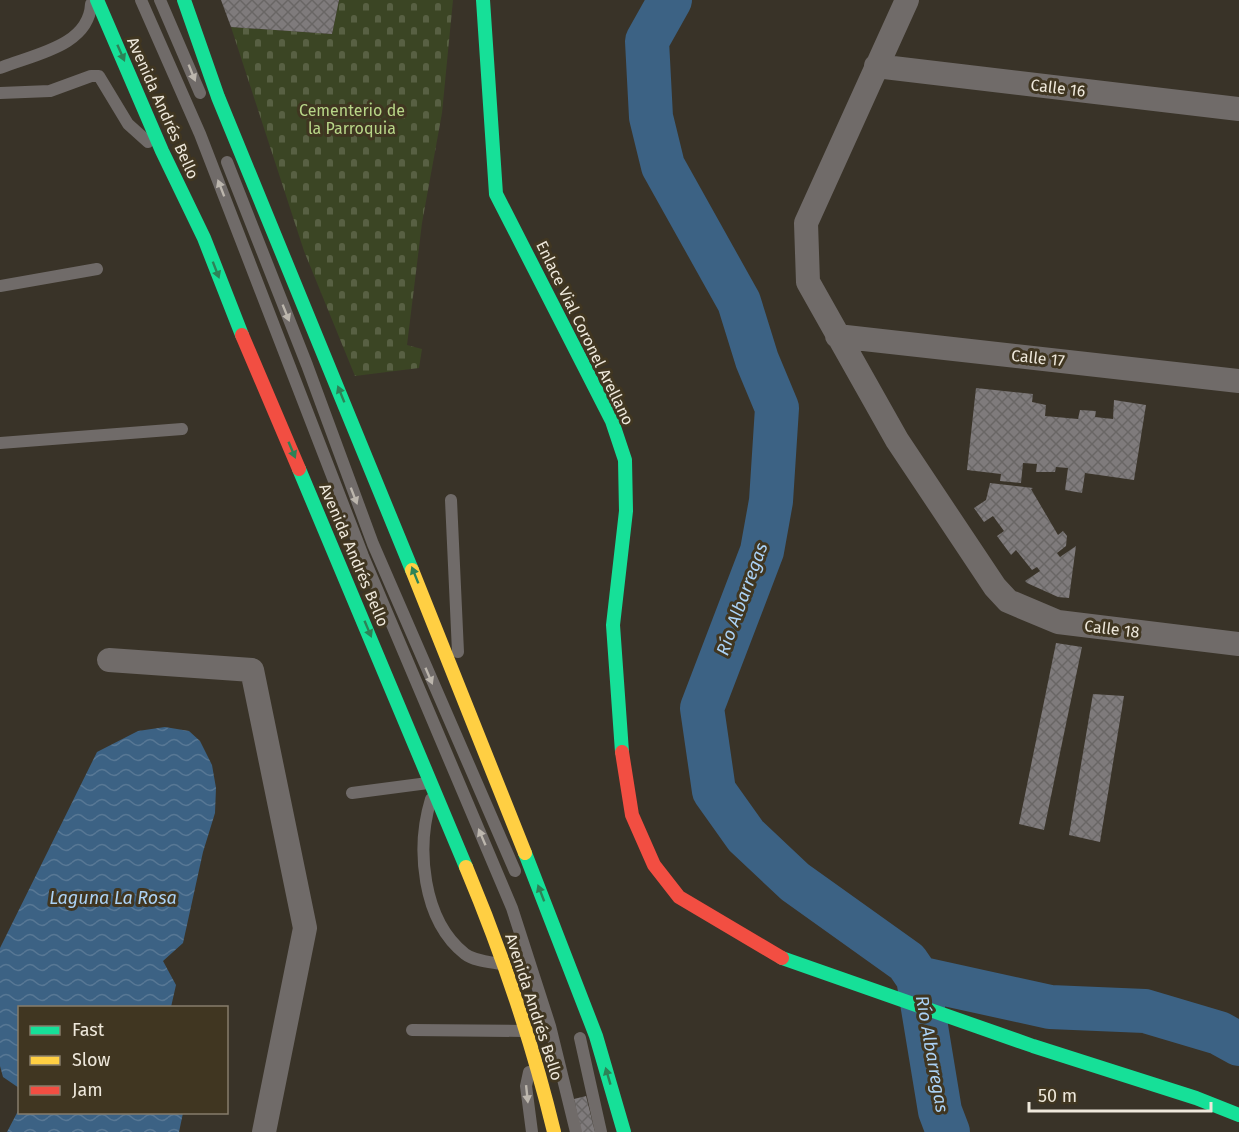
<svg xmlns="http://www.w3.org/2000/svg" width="1239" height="1132" font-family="'Fira Sans',sans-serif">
<defs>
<pattern id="cemetery-stones" width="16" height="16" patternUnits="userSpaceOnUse" patternTransform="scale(1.5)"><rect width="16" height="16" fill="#3b4524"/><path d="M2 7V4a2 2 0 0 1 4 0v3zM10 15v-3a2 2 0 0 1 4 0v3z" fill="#586043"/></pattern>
<pattern id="water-waves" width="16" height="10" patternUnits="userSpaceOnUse" patternTransform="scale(1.5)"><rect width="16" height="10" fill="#3c6284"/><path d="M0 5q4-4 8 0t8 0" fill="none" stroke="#587895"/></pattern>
<pattern id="building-cross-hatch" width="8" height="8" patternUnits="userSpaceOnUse" patternTransform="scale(1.5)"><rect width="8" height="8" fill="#7f7b7c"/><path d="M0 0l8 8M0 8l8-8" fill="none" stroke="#696665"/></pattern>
</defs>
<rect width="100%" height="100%" fill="#393328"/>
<!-- cemetery -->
<path fill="url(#cemetery-stones)" d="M339,0h114l-11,113 -20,110 -15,122 15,4 -3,19 -64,8 -51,-125 -73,-224 101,7z"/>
<!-- water -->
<path fill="url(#water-waves)" d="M165,727l24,4 11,10 12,24 4,23 -1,25 -12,39 -20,91 -20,18 13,24 -5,22 -151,1 -1,80 -16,-11 -3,-11v-118l97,-196 41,-21z
M19,1109l1,3 163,1 -4,19h-172z"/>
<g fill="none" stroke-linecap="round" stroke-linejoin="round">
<!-- river -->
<path stroke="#3c6284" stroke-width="44" d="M670,0l-23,41 4,76 12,49 76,136 18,58 20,48 -6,93 -9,50 -60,157 12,83 32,45 49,46 112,80 11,16 22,133 8,21
M918,978l132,29 95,4 74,22 20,11"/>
</g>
<!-- building -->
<path fill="url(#building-cross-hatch)" d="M221,0h118l-7,34 -101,-7z
M976,388l57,6 -1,8 14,3 -1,11 33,3 2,-9 16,1 -1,6 18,2 1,-19 32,5 -12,75 -49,-7 -3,20 -17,-3 3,-22 -12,-1 -1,5h-19l1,-8 -14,-1 -2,20 -21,-2 1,-7 -34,-4z
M990,483l43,5 -2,1 27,46 5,-4 4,5 -1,10 -9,7 3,4 16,-11 -7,52 -11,-1 -31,-14 -2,-2 15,-10 -3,-4 -5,3 -16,-20 -5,5 -14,-19 7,-5 -11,-15 -9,6 -10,-14 12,-8z
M1056,643l26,4 -38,183 -25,-6z
M1093,694l31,2 -24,146 -31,-7z
M586,1096l9,36h-14l-7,-33z"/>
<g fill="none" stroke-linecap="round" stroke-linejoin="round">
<!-- lane -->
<path stroke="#706b69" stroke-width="12" d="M141,0l59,134 163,422 149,352 38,118 26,106
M160,0l40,93
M0,68c31,-13 89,-21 91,-64
M0,93l50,-2 41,-15h8l29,48 20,18
M227,162l80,203 66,179 142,327
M0,286l97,-17
M0,443l182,-14
M451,500l7,152
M352,793l76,-10
M431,799c-15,49 -9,121 34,155 9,7 25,8 36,10
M412,1030l112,1
M580,1038l21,94
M529,1072l-3,14 6,46"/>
<!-- street -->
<path stroke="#706b69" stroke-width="24" d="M907,0l-101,223 2,59 89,158 98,147 13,14 50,21 181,22
M876,66l363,43
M837,336l402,45
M109,660l143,10 53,258 -41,204"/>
<!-- fast -->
<path stroke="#16e098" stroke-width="14" d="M97,0l65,151 42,87 38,97
M184,0l34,97 194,473
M483,0l13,194 116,227 13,39 1,51 -13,114 9,127
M299,469l167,398
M525,853l71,183 28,96
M782,958l251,88 163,52 43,17"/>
<!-- slow -->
<path stroke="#ffcf43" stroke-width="14" d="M412,570l113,283
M466,867c36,86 66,174 88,265"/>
<!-- jam -->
<path stroke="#f24e42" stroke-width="14" d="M242,335l57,134
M622,752l10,63 22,50 25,32 103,61"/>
</g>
<!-- one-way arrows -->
<defs><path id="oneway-solid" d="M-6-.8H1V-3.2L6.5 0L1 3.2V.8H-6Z" transform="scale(1.5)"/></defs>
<g fill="#2d8257">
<use href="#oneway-solid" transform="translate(121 53) rotate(66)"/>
<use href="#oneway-solid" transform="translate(216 270) rotate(69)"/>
<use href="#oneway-solid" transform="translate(341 394) rotate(-112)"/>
<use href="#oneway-solid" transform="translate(292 450) rotate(67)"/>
<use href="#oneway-solid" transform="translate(415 575) rotate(-112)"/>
<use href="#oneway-solid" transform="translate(368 629) rotate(67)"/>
<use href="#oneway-solid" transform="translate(541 893) rotate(-111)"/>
<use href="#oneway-solid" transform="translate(608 1076) rotate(-106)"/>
</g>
<g fill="#bcb6ad">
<use href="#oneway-solid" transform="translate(192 73) rotate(68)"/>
<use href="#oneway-solid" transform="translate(221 188) rotate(-111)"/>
<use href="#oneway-solid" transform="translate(286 313) rotate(68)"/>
<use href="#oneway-solid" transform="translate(354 496) rotate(69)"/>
<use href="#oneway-solid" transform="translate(429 676) rotate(67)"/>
<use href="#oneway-solid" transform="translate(482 837) rotate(-113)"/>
<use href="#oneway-solid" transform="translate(527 1094) rotate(84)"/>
</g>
<g text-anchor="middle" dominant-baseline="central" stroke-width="6" stroke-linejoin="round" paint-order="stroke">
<!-- street labels -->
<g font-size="16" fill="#eee8db" stroke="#403621">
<text transform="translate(1058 88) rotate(7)">Calle 16</text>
<text transform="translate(163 108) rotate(66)">Avenida Andrés Bello</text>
<text transform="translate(585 333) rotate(64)">Enlace Vial Coronel Arellano</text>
<text transform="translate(1038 358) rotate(6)">Calle 17</text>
<text transform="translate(354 555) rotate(67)">Avenida Andrés Bello</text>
<text transform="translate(1112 629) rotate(7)">Calle 18</text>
<text transform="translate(534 1007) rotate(72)">Avenida Andrés Bello</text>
</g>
<!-- park labels -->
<g font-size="16" fill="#b8d688" stroke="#403621">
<text x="352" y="110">Cementerio de<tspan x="352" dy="18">la Parroquia</tspan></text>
</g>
<!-- water labels -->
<g font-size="18" font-style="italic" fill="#abd2f5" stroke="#403621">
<text transform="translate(742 599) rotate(-70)">Río Albarregas</text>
<text x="113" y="898">Laguna La Rosa</text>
<text transform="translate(932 1054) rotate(80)">Río Albarregas</text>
</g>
</g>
<!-- legend -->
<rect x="18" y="1006" width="210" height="108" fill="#403621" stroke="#867d6b" stroke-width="1.5"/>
<rect x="30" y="1026" width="30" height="9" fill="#16e098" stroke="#867d6b" stroke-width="1.5"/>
<text x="72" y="1036" font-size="18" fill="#eee8db">Fast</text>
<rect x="30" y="1056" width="30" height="9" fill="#ffcf43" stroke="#867d6b" stroke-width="1.5"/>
<text x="72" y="1066" font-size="18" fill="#eee8db">Slow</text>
<rect x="30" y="1086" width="30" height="9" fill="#f24e42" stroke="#867d6b" stroke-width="1.5"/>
<text x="72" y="1096" font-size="18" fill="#eee8db">Jam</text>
<!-- scale -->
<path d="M1029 1102v9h182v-9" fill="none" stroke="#eee8db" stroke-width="3"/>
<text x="1038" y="1102" font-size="18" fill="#eee8db" stroke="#403621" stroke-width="4.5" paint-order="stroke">50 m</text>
</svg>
